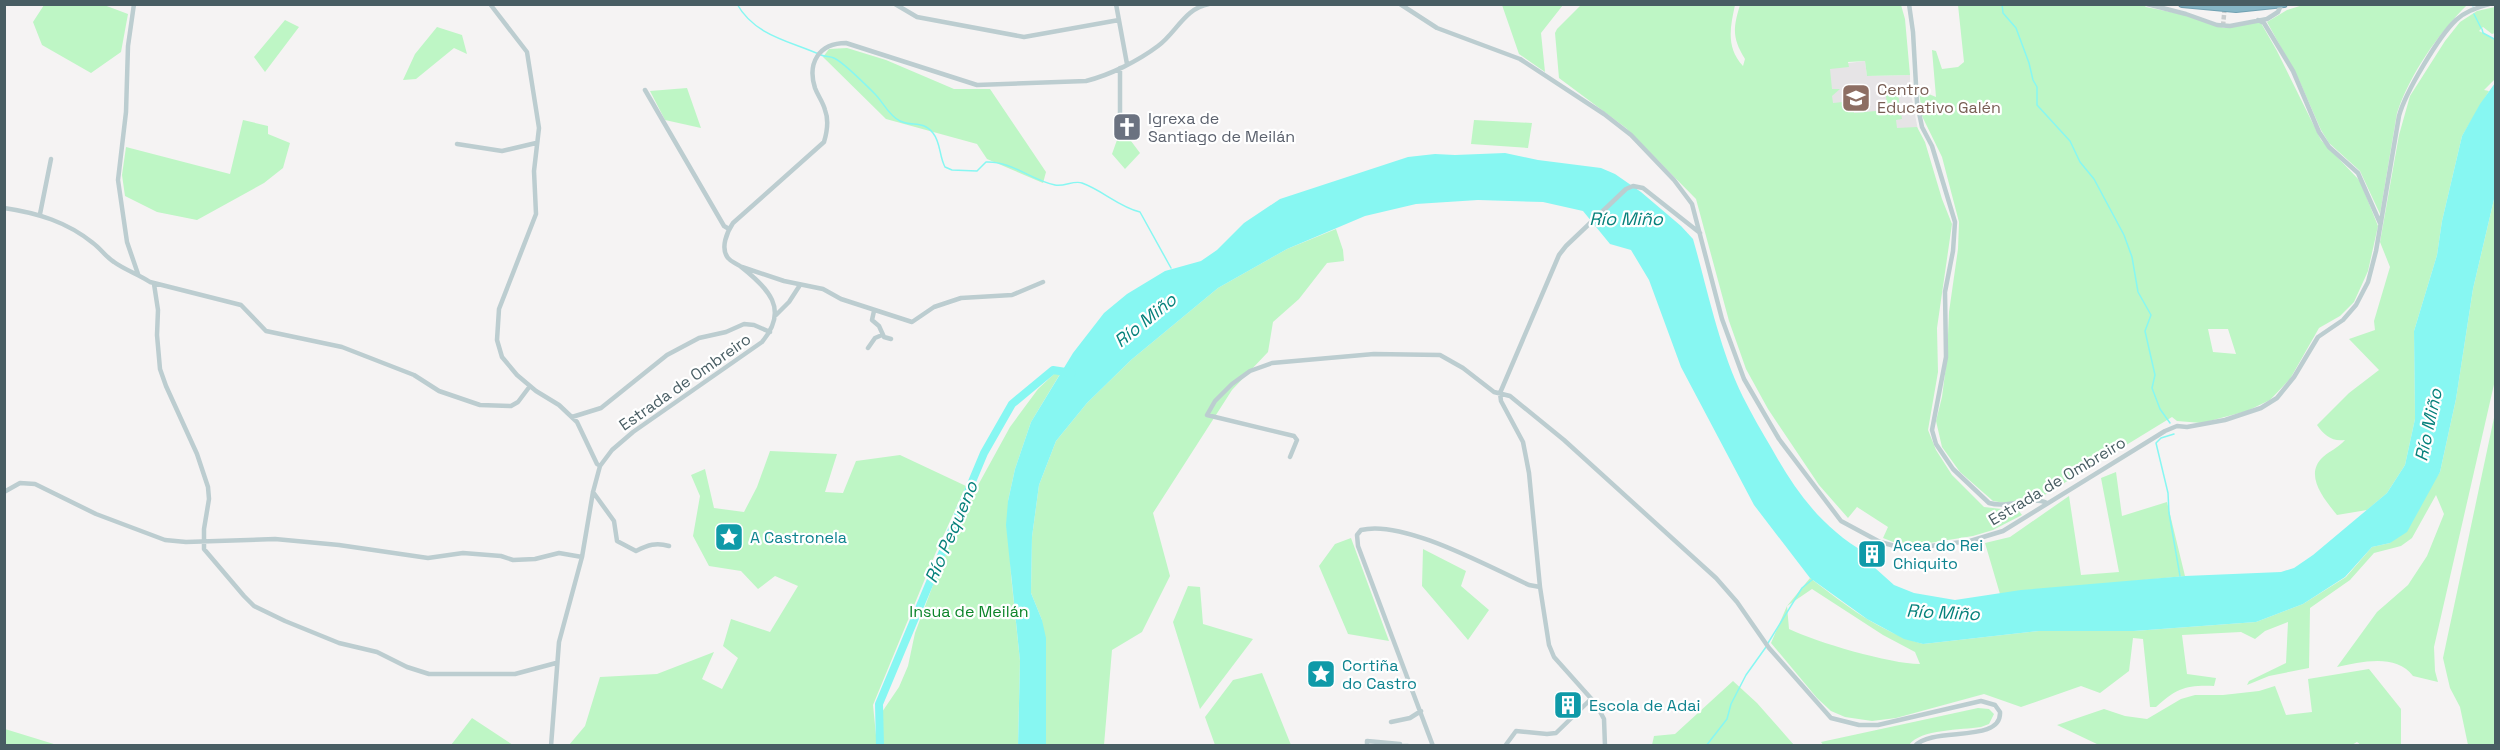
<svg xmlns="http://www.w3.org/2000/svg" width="2500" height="750" font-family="'Space Grotesk',sans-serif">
<rect width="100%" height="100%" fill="#f5f3f3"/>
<!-- education -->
<path fill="#e6e4e6" d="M1865,61l2,15 43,-1v14l8,41 -72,5 -42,-49 20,-20z"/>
<!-- green -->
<path fill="#bef6c5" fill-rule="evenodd" d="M44,5h60l24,9 -7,38 -30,21 -49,-28 -9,-23z
M1502,5h61l-22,28 4,39 -26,-18z
M1581,5h154c-5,23 -9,42 8,61l2,-7c-13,-21 -12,-31 -5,-54h161l4,14 5,56 -43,1 -2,-15 -17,1 1,5 -19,2 2,20h8l-8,7 1,7 20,-2 1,12 33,-3 -1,-15 12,-1 4,25 -6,1 1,8 20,-1 8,15 17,57 10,25 -15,104 1,44 -10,58 8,20 16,25 32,32 35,4 3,4 -29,15 -20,6 -56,9h-16l-18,-7 5,-11 -31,-20 -9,11 -29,-33 -51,-76 -22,-40 -17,-48 -33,-122 -70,-71 -67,-50 -4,-45 2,-4z
M1958,5h186l2,2 39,8 39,13 30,-6 7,1 16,28 44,89 39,41 18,45 -10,45 -14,31 -14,14 -21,12 -29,51 -20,21 -23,11 -45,12 -25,-2 -5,-4 -129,79 -38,7 -12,-2 -33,-29 -18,-25 -6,-26 6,-24 5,-39 2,-46 9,-63 1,-27 -17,-65 -20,-41 -3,-26 17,7 -4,-47 4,1 6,18 16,-2 6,-5zM2208,329h20l8,25 -23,-2z
M2303,5h164c-29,29 -57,69 -70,108l-17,101 -20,-43 -31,-28 -8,-13 -22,-50 -32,-58 20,-12z
M2495,7v26l-3,1 -9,-7 -4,4 16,8v40l-11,11 5,1 -27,45 -20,85 -5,34 -23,76 1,88 -10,46 -18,28 -20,17 -30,5c-12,-15 -34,-40 -14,-58 8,-7 15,-9 22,-17 -13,2 -21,-5 -28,-15l32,-32 30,-23 -30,-31 26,-9 -1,-9 16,-54 -10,-25 19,-107 11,-39 35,-55 15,-19 17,-11z
M285,20l14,7 -34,45 -11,-15z
M437,27l25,8 5,19 -13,-6 -38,31 -13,1 12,-26z
M847,48l39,12 68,29h36l56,83 -3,11 -56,-24 -10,-15 -91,-25 -63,-62 6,-8z
M687,88l14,40 -36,-8 -15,-29z
M1122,116l5,1 13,17 -9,7 9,12 -15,16 -13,-15 5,-14 2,-22z
M243,120l25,6v8l22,9 -7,25 -19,15 -67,37 -40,-8 -32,-16 -3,-21 4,-28 104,27z
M1474,120l58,3 -4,25 -57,-4z
M2495,195v185l-61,267 1,24 3,11 -25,-6c-17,-23 -52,-14 -76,-9l40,-55 31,-27 19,-29 17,-42 -8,-19 -24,43 -11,8 -27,7 -24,27 -40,28 -1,60 -40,8 -22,9 2,-4 37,-18 2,-41 -23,9 -10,8 -14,-7 -59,3 5,39 29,4 -2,8c-28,-1 -37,2 -58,21h-6l-7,-68 -10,-1 -4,33 -29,22 -19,-7 -60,21 -37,-13 -88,24 -24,3 -27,-4 -14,-6 -14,-13 -46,-55 16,-37 23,-28c35,27 70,54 113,66l116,-13h95l122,-9 47,-18 43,-27 26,-30 18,-4 50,-71 16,-73 17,-110zM1812,589l71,46 32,17 5,12c-30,0 -104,-22 -131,-35l-2,-23z
M1336,229l7,21 1,11 -17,2 -28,36 -26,23 -5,30 -36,38 -79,123 17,63 -28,56 -30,18 -8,95 -58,1 -4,-126 -11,-27 1,-56 7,-52 17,-44 31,-38 44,-43 87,-72 69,-39z
M1055,373l5,1 -29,48 -16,47 -7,32 3,74 9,86 -2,84h-135l-3,-30 19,-28 9,-21 7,-33 39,-104 56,-102 28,-38z
M2495,413v332h-27l-8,-38 -10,-19 -7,-30z
M770,451l67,3 -12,38 18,1 13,-32 44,-6 66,31 -30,66 -63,153 4,40h-308l16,-19 15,-49 57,-3 57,-22 -12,27 20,10 16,-31 -15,-12 8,-27 39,13 28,-46 -23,-10 -17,13 -17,-18 -32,-5 -16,-30 7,-40 -9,-21 14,-6 9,39 30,4 13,-25z
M2116,472l6,44 45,-14 18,74 -185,18 -15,-51 25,-6 59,-41 12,79 38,-3 -18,-94z
M1351,538l38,103 -41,-7 -29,-68 16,-22z
M1423,549l43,22 -5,15 28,24 -21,30 -46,-54z
M1188,586l12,1 3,37 50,15 -53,70 -27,-87z
M2369,669l32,40v36h-40l-4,-3 -7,4 -251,-1 -42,-20 47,-16 21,7 22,3 34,-20 14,-4h28l36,-4 16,-5 11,29 26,-3 -4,-33z
M1262,673l29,72h-76l-10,-28 28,-37z
M1733,681l24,22 37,42h-142l2,-9 21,-2z
M1978,708l11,1 5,5 -5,10 -8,3c-19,3 -61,2 -72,18l-85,1 -3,-4z
M472,718l41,27h-62z
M4,729h1l52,16h-52z"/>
<!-- water -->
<path fill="#87f7f2" d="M2495,83v112l-22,94 -17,110 -16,73 -33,60 -17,11 -18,4 -27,30 -42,27 -47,18 -122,9h-95l-116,13 -19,-5 -37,-20 -57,-41 -56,-73 -73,-138 -32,-87 -18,-30 -21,-6 -27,-33 -40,-9 -65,-2 -62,4 -51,12 -78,33 -69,39 -87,72 -44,43 -31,38 -17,44 -7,52 -1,56 11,27 4,18v107l-28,1 2,-85 -14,-136 2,-24 7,-32 16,-47 42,-69 31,-40 23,-19 38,-23 36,-10 16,-11 27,-27 36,-24 128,-42 27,-3 20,1 50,-2 33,7 63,8 14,6 26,18 40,34 12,13c15,52 26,109 50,158 9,18 19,35 29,52 24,43 50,79 94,104l-1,6 29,26 20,8 41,7 66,-10 164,-14 96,-4 13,-4 19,-13 74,-62 18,-28 10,-46 -1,-88 23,-76 5,-34 20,-85 18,-32z"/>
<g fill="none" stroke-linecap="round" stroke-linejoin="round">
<!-- stream -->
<path stroke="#87f7f2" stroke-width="1.5" d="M737,4c18,32 53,37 84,51 4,2 9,1 13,3 9,4 33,28 41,36 8,8 14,22 25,27 12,6 23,-1 33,12 8,10 6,23 12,34l7,3 25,1 9,-9c26,-1 45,18 69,23 9,2 19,-5 27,-2 20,7 37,24 58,29l31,56
M2002,4l1,9 13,15 13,35 4,17 4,7v18l33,36 10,21 14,17 30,56 8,22 6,35 13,23 -6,16 10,44 -3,13 8,21 10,14
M2472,4l1,2
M2474,14l7,14
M2482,29l1,4 13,7
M2174,434l-13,4 -5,5 12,50 1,20 11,63
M1768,643l34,-55 11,-9
M1706,746l21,-27 4,-15 15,-29 20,-28"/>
<!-- river -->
<path stroke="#87f7f2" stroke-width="8" d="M880,746l-1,-42 105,-251 28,-49 41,-34 19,3"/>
<!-- minor-tunnel -->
<path stroke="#cacecf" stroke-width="4.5" stroke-dasharray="4.5 2" stroke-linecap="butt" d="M2223,26l2,-22"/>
<!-- highway casing -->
<g stroke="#70a1b2" stroke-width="8">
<path id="highway" d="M2182,4l54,5 48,-5"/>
</g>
<!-- minor -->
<path stroke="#bccdd0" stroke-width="4.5" d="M134,4l-6,42 -2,66 -8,68 9,62 11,32
M490,4l37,48 12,76 -5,43 2,43 -37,95 -2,31 5,17 15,18 19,16 23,14 18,17 20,42 3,2
M895,4l22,13 107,20 95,-17
M1116,4l11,60
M1400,4l37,24 83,31 84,55 27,21 43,45 18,24 30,115 22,60 35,60 62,82 39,21 26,7 64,-8 33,-10 162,-100 12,-5 10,1 38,-7 36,-12 16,-10 17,-21 24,-40 25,-17 13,-15 12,-23 8,-31 23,-135c6,-23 40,-80 57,-96 10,-9 21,-12 33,-16
M1909,4l4,28 4,71 5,24 10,19 23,76 -2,29 -8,41 1,65 -14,73 4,14 17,25 36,34c20,6 42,-8 58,0
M2147,4l39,10 31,11 13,1 37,-7 11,-7 3,-7
M4,5l1,-1
M2258,20l6,3 29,48 26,61 10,15 29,26 22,50
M645,90l79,136 5,3
M1120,114v-46
M457,144l45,7 34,-8
M4,208c34,5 63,14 89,35 8,6 13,14 21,19 11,8 24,12 36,20l91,23 25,26 76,16 72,28 25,16 41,14 31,1 7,-4 12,-16
M40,214l11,-55
M742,267l42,14 39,8 18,10 71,23 22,-15 27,-9 51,-3 31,-13
M154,284l4,26 -1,25 3,34 6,17 31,68 11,33 1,12 -5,30v20l40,47 10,10 31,15 54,22 38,9 30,15 22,7h86l41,-11
M874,311l-2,9 7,6 5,11 7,2
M776,315l13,-13 11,-17
M868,348l7,-10 7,-3
M572,417l29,-9 66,-53 32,-17 27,-6 18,-8 10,1 16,7
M1290,457l7,-17 -3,-4 -87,-21 8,-14 17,-17 18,-13 22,-8 102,-9 66,1 23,13 31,24 16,4 54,44 152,138 21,24 32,46 62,70 28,7h19l103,-24 14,4 5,7c2,32 -68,14 -85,34
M4,492l16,-9 15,1 61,30 69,26 21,2 89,-3 64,6 89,13 35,-5 38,3 12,4 22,-1 24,-6 23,4
M593,492l21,29 3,20 19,10c12,-6 20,-9 33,-5
M1391,722l19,-4 11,-7
M551,746l8,-104 23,-85 11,-65 7,-26 12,-16 21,-18 129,-90c28,-33 6,-54 -22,-76 -4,-3 -9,-4 -12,-8 -8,-10 -1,-26 5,-35l91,-81c3,-10 5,-22 1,-32 -2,-8 -7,-14 -10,-22 -8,-25 4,-45 31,-45l131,42 109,-4c24,-6 52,-20 72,-35 18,-13 27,-38 51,-42
M1367,746v-5l33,3
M1399,746h9
M1433,746l-75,-200 -1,-11 4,-5c42,-11 128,37 168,55l11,2
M1505,746l11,-15 31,3 9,-1 35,-34
M1605,746l-1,-27 -8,-15 -42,-47 -5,-12 -9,-58 -11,-114 -6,-31 -22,-41 -1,-8 59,-138 7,-9 60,-57 7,-3 10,2 57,45"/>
<!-- highway -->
<use href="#highway" stroke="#86b6c6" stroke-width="6"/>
</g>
<!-- icons -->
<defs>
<g id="school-square" transform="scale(1.5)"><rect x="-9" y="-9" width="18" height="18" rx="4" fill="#8d6e63" stroke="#fff"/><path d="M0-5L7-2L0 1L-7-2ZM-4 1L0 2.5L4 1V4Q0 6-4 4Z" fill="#fff"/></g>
<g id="church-square" transform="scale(1.5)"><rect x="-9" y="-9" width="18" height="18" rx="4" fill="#6b7280" stroke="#fff"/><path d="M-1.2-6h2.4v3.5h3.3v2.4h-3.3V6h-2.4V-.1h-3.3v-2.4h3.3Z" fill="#fff"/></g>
<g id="sight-square" transform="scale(1.5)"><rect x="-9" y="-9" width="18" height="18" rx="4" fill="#0f9aa8" stroke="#fff"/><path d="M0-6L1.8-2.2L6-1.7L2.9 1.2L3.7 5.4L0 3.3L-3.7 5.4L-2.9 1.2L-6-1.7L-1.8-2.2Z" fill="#fff"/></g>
<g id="building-square" transform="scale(1.5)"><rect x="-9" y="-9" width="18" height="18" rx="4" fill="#0f9aa8" stroke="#fff"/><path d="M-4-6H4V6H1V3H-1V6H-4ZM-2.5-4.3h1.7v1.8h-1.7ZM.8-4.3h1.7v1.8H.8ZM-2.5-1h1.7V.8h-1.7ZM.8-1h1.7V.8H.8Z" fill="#fff"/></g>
</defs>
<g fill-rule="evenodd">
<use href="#school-square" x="1856" y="98"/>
<use href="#church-square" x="1127" y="127"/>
<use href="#sight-square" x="729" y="537"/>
<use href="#building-square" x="1872" y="554"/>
<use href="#sight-square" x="1321" y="674"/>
<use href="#building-square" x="1568" y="705"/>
</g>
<g text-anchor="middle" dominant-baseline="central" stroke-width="4.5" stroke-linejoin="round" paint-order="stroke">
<!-- education labels -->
<g font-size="16" fill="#785e54" stroke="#fff" text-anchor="start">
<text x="1877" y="89">Centro<tspan x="1877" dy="18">Educativo Galén</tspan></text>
</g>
<!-- worship labels -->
<g font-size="16" fill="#5b616d" stroke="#fff" text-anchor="start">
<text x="1148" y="118">Igrexa de<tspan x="1148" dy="18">Santiago de Meilán</tspan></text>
</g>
<!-- street labels -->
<g font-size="16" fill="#485d63" stroke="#fff">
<text transform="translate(685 382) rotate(-35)">Estrada de Ombreiro</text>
<text transform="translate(2057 481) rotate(-31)">Estrada de Ombreiro</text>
</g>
<!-- culture labels -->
<g font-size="16" fill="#0d838f" stroke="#fff" text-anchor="start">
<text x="750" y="537">A Castronela</text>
<text x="1893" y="545">Acea do Rei<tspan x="1893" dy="18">Chiquito</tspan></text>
<text x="1342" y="665">Cortiña<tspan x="1342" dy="18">do Castro</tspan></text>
<text x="1589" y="705">Escola de Adai</text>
</g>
<!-- park labels -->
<g font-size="16" fill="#0c8429" stroke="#fff">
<text x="969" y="611">Insua de Meilán</text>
</g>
<!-- water labels -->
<g font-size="18" font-style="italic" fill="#06817b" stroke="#fff">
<text x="1626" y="218">Río Miño</text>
<text transform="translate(1145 320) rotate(-39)">Río Miño</text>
<text transform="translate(2428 425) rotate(-78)">Río Miño</text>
<text transform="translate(951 532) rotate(-67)">Río Pequeno</text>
<text transform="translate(1943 612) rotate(3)">Río Miño</text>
</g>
</g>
<!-- border -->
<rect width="2500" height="750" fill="none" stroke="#485d63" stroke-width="12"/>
</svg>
